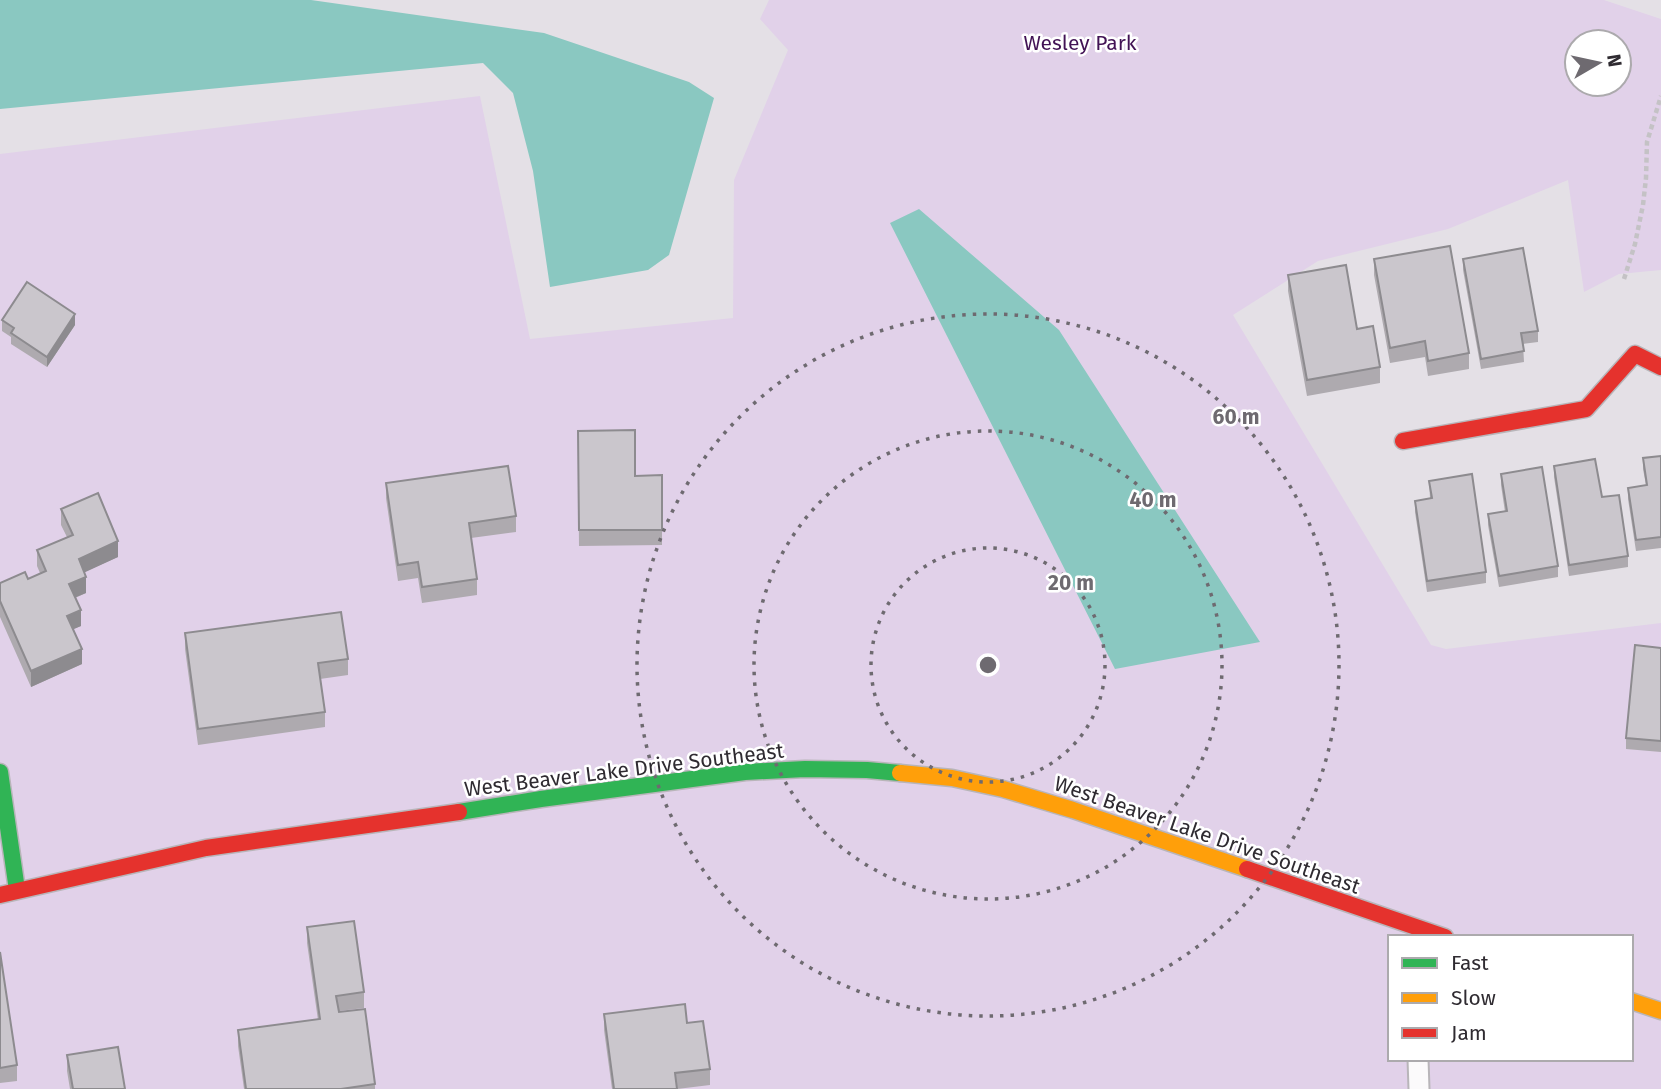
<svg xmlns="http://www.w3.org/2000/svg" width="1661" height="1089" font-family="'Fira Sans',sans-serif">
<rect width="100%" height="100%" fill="#e4e0e6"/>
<!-- green -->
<path fill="#e1d1e9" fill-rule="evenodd" d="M769,0h835l57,19v251l-42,4 -35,18 -16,-112 -120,49 -130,32 -85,54 198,330 15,4 215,-26v466h-1661v-935l480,-58 50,243 203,-21 1,-138 54,-130 -28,-31zM1577,42h42v42h-42zM1390,937h241v122h-241z"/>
<!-- water -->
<path fill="#8ac8c1" d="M0,0h311l233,33 145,49 25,16 -45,157 -21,15 -98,17 -17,-116 -20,-78 -30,-30 -483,46z
M919,209l140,121 201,312 -145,27 -225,-446z"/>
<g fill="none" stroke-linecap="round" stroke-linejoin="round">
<!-- lane casing -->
<g stroke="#b8b5b9" stroke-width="23">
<path id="lane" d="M1418,1059l1,30"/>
</g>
<!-- fast casing -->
<g stroke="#b8b5b9" stroke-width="19">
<path id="fast" d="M0,772l17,118
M459,812l82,-13 204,-27 60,-3 62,1 33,3"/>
</g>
<!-- slow casing -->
<g stroke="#b8b5b9" stroke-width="19">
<path id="slow" d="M900,773l52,5 51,11 70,21 174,59
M1631,1001l30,10"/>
</g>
<!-- jam casing -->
<g stroke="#b8b5b9" stroke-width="19">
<path id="jam" d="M1403,441l183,-32 49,-55 26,13
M1247,869l198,68
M0,895l206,-47 253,-36"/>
</g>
<!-- path -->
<path stroke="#c4c2c5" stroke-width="4.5" stroke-dasharray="5 3.5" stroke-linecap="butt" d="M1624,279l11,-35 8,-39 3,-27 1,-36 14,-46"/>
<!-- lane -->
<use href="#lane" stroke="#fbfafb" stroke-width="19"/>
<!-- fast -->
<use href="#fast" stroke="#30b455" stroke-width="16"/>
<!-- slow -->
<use href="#slow" stroke="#ff9f0a" stroke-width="16"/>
<!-- jam -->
<use href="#jam" stroke="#e5322d" stroke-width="16"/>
</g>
<!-- wall -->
<path fill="#aeaaaf" d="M1374,259l95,94v16l-41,7 -3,-19 -35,6 -16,-88z
M1463,259l75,72v11l-15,2 1,18 -43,7 -18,-99z
M1288,275l69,54 23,38v16l-73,13 -19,-105z
M2,320l73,5 -28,42 -36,-23v-7l-9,-6z
M578,431l57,45 27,-1v70l-83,1z
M1661,456v92l-25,3 -8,-52v-11l18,-3 -3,-16v-11z
M1554,466l48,31 26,59v11l-59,9 -15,-99z
M1501,474l57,92v11l-59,10 -11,-62v-11l17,-2 -4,-27z
M1429,481l57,91v11l-59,9 -12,-80v-11l15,-3z
M386,483l130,33v16l-45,6 6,41v16l-55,8 -4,-25 -20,3 -12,-83z
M61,509l57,48 -34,15 2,21 -11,5 6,28 -8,3 9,35 -51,23 -31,-70v-34l28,-4 12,-6 -3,-7v-16l30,-13 -6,-12z
M185,633l163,26v16l-28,4 5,33v15l-127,18 -13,-96z
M1661,648v104l-35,-3v-11z
M307,927l57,65v16l-25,3 36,73v5h-131l-6,-43v-16l80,-10 -11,-77z
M0,952l17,113v16l-17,2z
M604,1014l83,9 23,46v16l-33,4h-65l-8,-59z
M67,1055l58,34h-55l-3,-18z"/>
<!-- shaded-wall -->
<path fill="#8d8b8f" d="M75,314v11l-28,42v-10z
M118,541v16l-39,18v-16z
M86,577v16l-17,7v-16z
M81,610v16l-14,6v-16z
M82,649v15l-51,23v-16z"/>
<!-- building -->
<path fill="#cac6cc" stroke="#8d8b8f" stroke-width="2" d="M1450,246l19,107 -41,8 -3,-20 -35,7 -16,-89z
M1523,248l15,83 -17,2 3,18 -43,8 -18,-100z
M1346,265l11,64 16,-3 7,41 -73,13 -19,-105z
M27,282l48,32 -28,43 -36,-24 3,-5 -12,-8z
M635,430v46l27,-1v55h-83l-1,-99z
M1661,456v81l-25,3 -8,-52 19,-3 -4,-27z
M1595,459l7,38 17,-2 9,61 -59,9 -15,-99z
M508,466l8,50 -47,7 8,56 -55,8 -4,-25 -20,3 -12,-82z
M1542,467l16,99 -59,10 -11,-62 19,-3 -6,-37z
M1472,474l14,98 -59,9 -12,-80 17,-3 -3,-17z
M98,493l20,48 -39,18 7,18 -17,7 12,26 -14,6 15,33 -51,22 -31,-70v-18l25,-11 3,7 18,-8 -9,-21 36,-15 -12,-26z
M341,612l7,47 -30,4 7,49 -127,17 -13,-96z
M1635,645l26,3v93l-35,-3z
M354,921l10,71 -28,4 3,16 26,-3 10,75 -34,5h-95l-8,-59 82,-11 -13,-92z
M0,952l17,113 -17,3z
M685,1004l2,19 16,-2 7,48 -35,4 2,16h-63l-10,-75z
M118,1047l7,42h-52l-6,-34z"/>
<!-- distance rings -->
<g fill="none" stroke="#6e6a70" stroke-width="3.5" stroke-dasharray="3.5 7">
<circle cx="988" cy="665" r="117"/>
<circle cx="988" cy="665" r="234"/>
<circle cx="988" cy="665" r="351"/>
</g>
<g text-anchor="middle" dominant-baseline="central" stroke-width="5" stroke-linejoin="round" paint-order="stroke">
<!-- park labels -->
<g font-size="21" fill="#421355" stroke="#fff">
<text x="1080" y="43">Wesley Park</text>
</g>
<!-- street labels -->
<g font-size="21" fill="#2f2b31" stroke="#fff">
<text transform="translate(624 770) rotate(-7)">West Beaver Lake Drive Southeast</text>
<text transform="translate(1207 835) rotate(19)">West Beaver Lake Drive Southeast</text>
</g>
</g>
<circle cx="988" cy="665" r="10" fill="#6e6a70" stroke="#fff" stroke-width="3.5"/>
<g font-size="21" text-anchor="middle" font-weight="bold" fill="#6e6a70" stroke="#fff" stroke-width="5" stroke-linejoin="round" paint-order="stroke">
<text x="1236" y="424">60 m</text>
<text x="1153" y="507">40 m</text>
<text x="1071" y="590">20 m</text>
</g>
<!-- legend -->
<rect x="1388" y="935" width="245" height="126" fill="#ffffff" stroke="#acaaad" stroke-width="2"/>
<rect x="1402" y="958" width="35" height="10" fill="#30b455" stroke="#acaaad" stroke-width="2"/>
<text x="1451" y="970" font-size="21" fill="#2f2b31">Fast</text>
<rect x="1402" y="993" width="35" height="10" fill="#ff9f0a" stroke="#acaaad" stroke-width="2"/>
<text x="1451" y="1005" font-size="21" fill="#2f2b31">Slow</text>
<rect x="1402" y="1028" width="35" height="10" fill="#e5322d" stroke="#acaaad" stroke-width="2"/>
<text x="1451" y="1040" font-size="21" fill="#2f2b31">Jam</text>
<!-- north arrow -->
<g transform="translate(1598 63) rotate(81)"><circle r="33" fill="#ffffff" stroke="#acaaad" stroke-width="2"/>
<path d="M0-5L12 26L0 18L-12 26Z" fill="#6e6a70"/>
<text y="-10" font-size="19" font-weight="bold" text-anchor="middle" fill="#2f2b31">N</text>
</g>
</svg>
